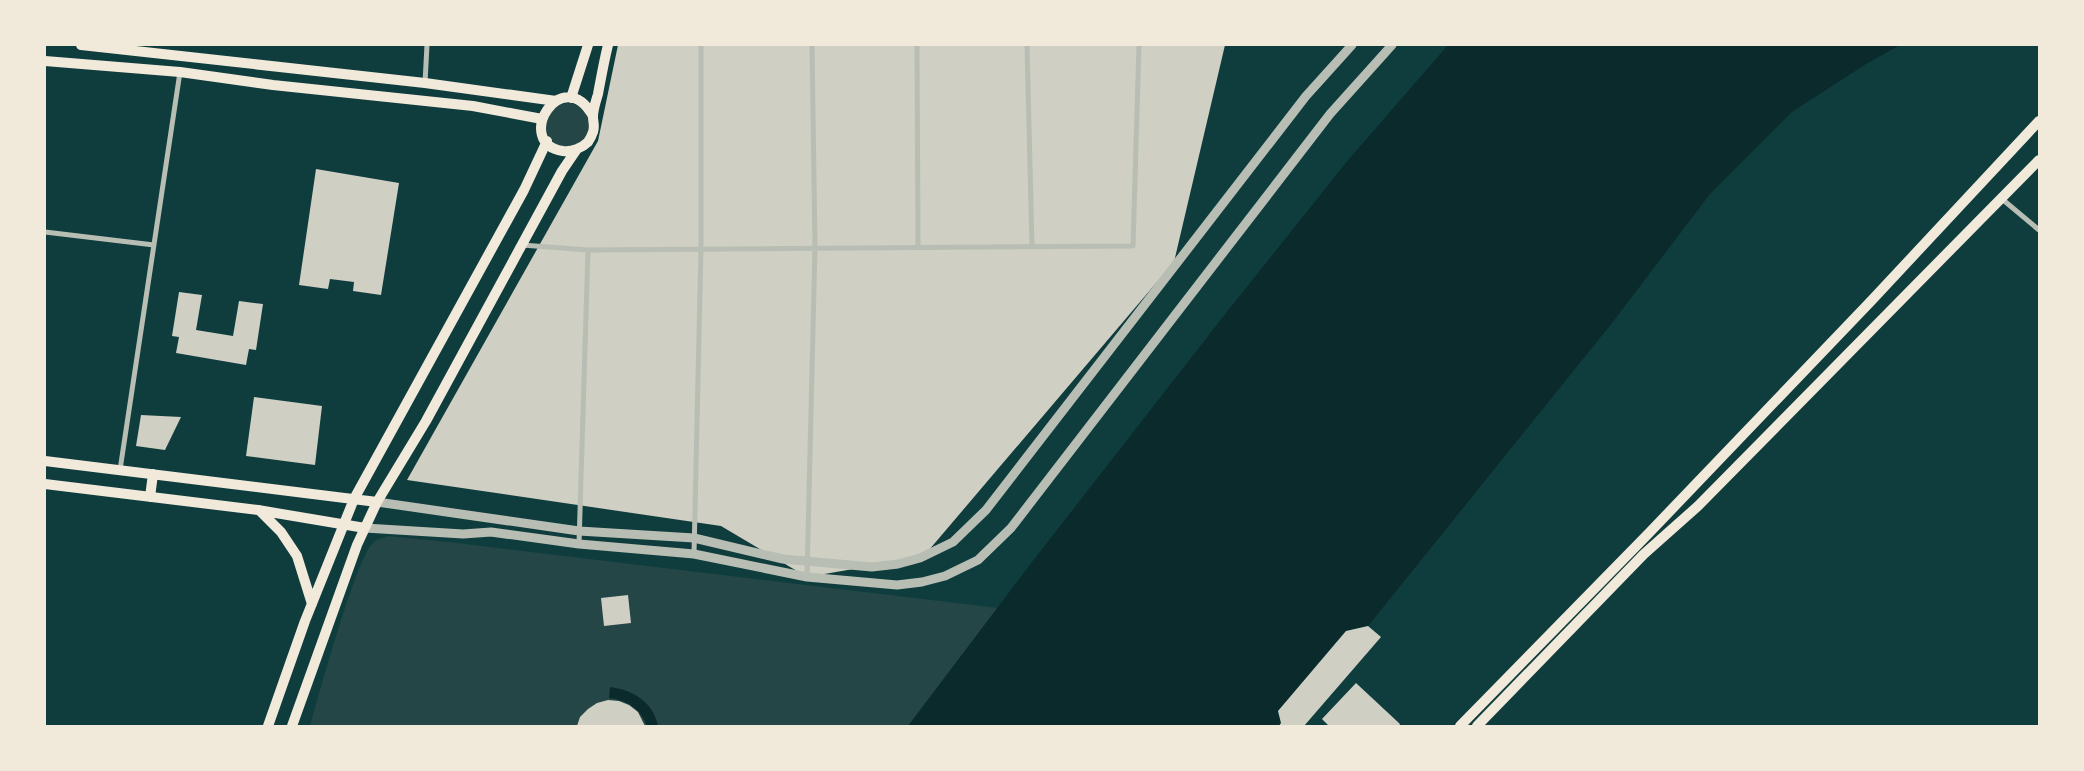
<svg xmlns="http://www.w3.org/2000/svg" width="2084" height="771" font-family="Cabin,sans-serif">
<rect width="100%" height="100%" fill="#0f3d3e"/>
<!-- green -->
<path fill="#244646" d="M546 125a22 22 0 1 1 44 0a22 22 0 1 1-44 0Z
M388,536l60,6 550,66 -90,118h-598c9,-30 46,-170 64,-184 3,-3 10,-4 14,-6z"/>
<!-- water -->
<path fill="#0a2a2b" d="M1448,45h452l-34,19 -74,48 -82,82 -98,129 -244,303 -22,5 -68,80 3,12 -3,3h-370l124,-164 194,-249 123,-154z
M610,687c22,3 43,14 48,39h-11c-7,-18 -19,-25 -38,-28z"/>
<!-- building -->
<path fill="#cfcfc3" d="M618,45h607l-51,217 -251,295 -116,20 -86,-51 -314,-46 191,-339z
M316,169l83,14 -18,112 -28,-4 1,-9 -24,-3 -2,10 -29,-4z
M179,292l23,3 -6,35 37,6 6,-35 24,3 -7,46 -7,-1 -3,16 -70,-12 3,-16 -7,-1z
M254,397l68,9 -7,59 -69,-9z
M141,415l40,2 -16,33 -29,-4z
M628,595l3,28 -27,3 -3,-28z
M1368,626l13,11 -77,89h-25l2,-3 -3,-12 68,-80z
M1356,683l44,41 -1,2h-70l-7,-7z
M608,700l11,1 10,4 9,7 7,14h-68l3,-9 8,-8 9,-6z"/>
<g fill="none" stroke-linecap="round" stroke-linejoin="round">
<!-- minor -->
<path stroke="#b8beb3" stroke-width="5" d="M917,45l1,202
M1027,45l5,201
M425,83l2,-38
M2002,199l37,31
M45,232l109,13
M522,245l66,5
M120,470l60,-398
M579,544l9,-294 545,-4 6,-201
M694,554l7,-306v-203
M807,577l8,-330 -3,-202"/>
<!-- tertiary -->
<path stroke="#b8beb3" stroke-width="9" d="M377,502l202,29 115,7 89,21 89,8 26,-3 22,-6 33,-16 33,-32 320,-414 46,-51
M365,528l98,6 28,-2 88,12 115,10 113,23 90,8 25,-3 23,-6 33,-16 33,-32 319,-414 62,-69"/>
<!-- secondary -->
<path stroke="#f1e9da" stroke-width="10" d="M81,45l344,38 131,18
M45,61l135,11 93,13 200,21 69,13
M571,98l17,-53
M593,116c-31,-55 -81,27 -30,35 9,1 19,-3 25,-9 2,-3 4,-7 5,-10 2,-6 0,-10 0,-15 0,-8 3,-16 5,-23 3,-16 6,-33 10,-49
M45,461l332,41
M45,484l213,26 107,18
M150,497l3,-23
M259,510l22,22 16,24 15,48
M268,726l37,-105 49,-122 170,-309 23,-49
M292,726l65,-181 20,-43 49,-81 136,-250 15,-22
M1460,726l189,-193 223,-233 167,-179
M1477,726l167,-172 54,-48 341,-346"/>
</g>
<!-- border -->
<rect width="2084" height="771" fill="none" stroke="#f1e9da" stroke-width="92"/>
</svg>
